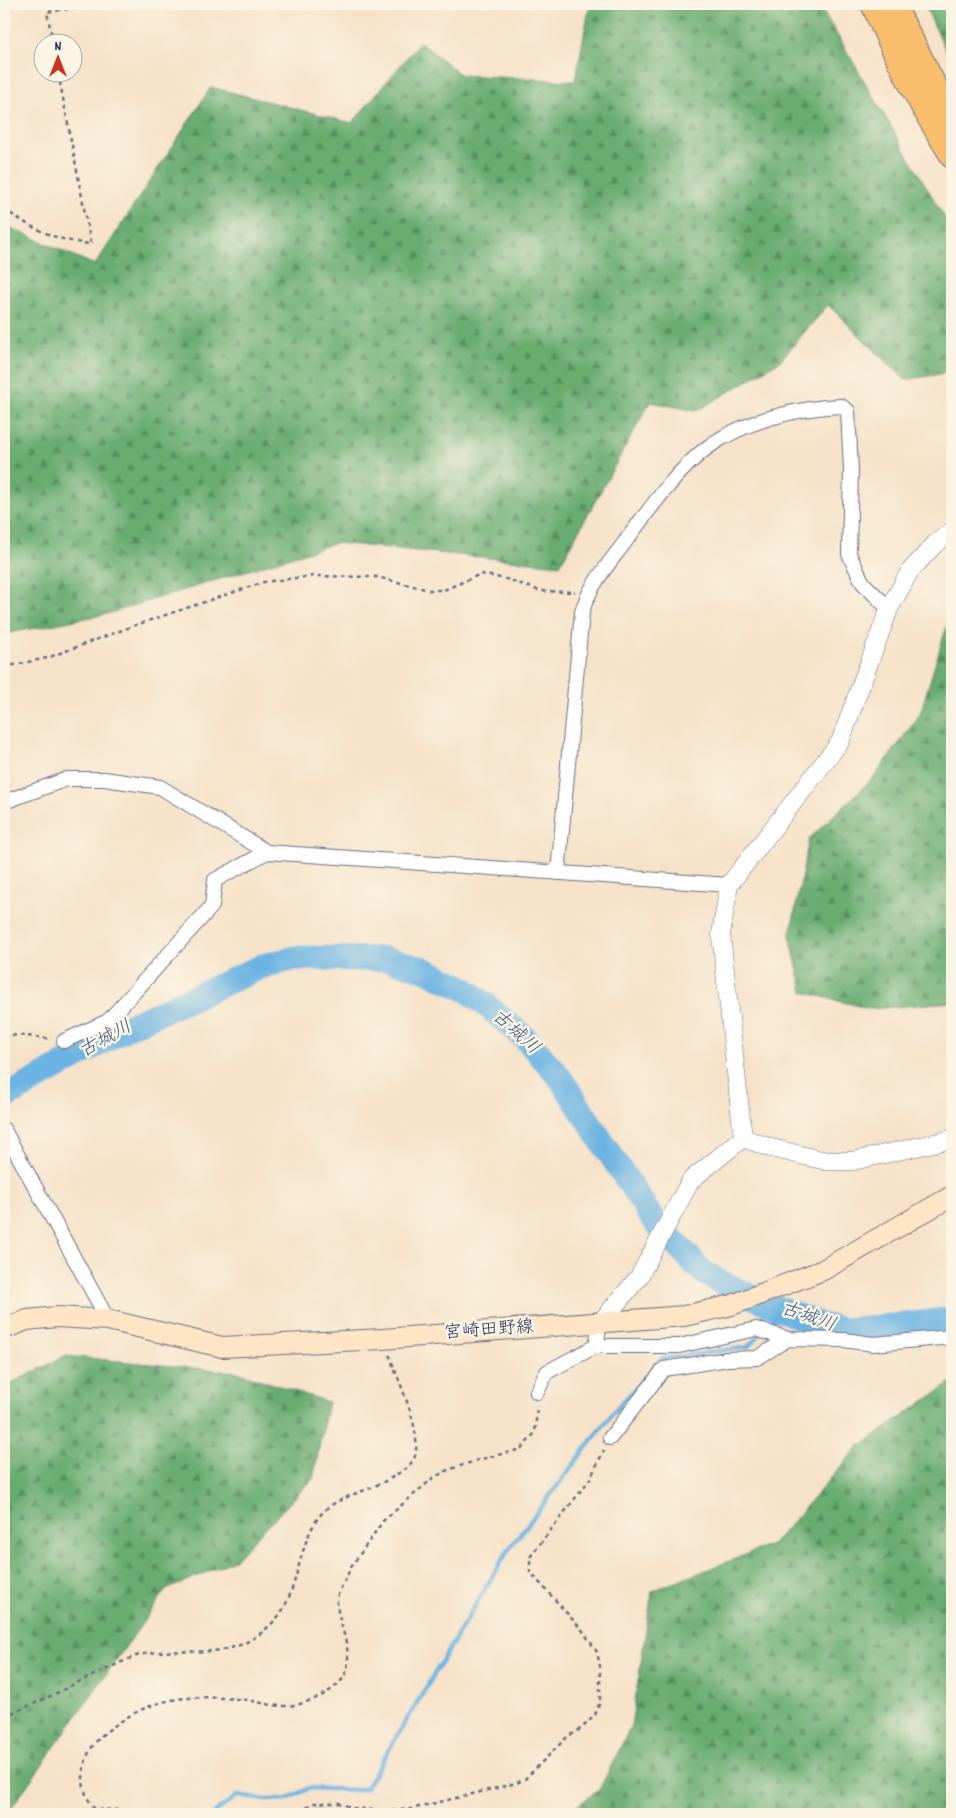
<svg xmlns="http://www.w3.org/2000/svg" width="956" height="1818" font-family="Dekko,'Klee One',sans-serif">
<defs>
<pattern id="forest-firs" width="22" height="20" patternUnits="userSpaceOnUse" patternTransform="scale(1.25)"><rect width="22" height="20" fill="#68ac70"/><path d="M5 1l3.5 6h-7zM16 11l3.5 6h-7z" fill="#558c5f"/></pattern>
</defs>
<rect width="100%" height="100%" fill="#fcf5e5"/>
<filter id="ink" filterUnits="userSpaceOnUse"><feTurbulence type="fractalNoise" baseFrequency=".02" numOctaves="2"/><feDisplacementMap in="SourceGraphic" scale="10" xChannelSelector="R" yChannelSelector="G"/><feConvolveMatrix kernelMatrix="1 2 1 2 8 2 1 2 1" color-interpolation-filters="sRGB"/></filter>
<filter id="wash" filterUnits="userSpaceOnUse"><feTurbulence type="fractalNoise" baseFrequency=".0096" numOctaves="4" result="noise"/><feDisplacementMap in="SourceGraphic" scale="20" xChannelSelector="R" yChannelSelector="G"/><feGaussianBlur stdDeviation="1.12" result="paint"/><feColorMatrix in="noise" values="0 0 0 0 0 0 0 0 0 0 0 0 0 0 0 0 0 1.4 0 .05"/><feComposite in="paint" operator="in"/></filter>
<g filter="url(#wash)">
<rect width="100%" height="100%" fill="#f6e2c8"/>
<!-- forest -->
<path fill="url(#forest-firs)" stroke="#426e67" d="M590,4h229l133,226v142l-47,8 -77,-75 -48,56 -83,50 -47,-9 -90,163 -224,-22 -229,71 -103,20v-409l91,40 116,-178 141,36 68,-81 41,33 114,6z
M924,4h28v59z
M950,615h2v387l-81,7 -68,-17 -13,-56 19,-97 66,-63 45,-62z
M65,1356l172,16 91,30 -15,77 -79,81 -68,30 -159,224h-3v-427z
M952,1382v432h-387l34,-24 32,-64 21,-135 121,-47 85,-97z"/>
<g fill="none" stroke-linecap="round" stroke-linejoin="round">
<!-- stream -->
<path stroke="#6bb3e2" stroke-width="4.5" d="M213,1814l24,-18 30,4 20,-1 22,-11 49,2 8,-2 143,-239 107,-140 46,-50 86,-12 34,-37"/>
<!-- river -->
<path stroke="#6bb3e2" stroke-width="25" d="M4,1098l128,-73 131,-59 33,-8 90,1 38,10 41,20 20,15 39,33 35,39 95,145 49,51 19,11 60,27 39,15 23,5 71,-6 37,-5"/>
</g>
</g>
<g filter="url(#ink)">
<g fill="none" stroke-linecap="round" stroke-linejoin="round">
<!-- minor casing -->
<g stroke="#686e83" stroke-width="16">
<path id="minor" d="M4,802l63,-23h37l56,8 107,65 462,33
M558,873l24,-261c8,-28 26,-47 43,-70 23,-31 52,-72 83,-95 36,-26 89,-39 133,-41l7,5 3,59 -2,84 14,29 26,26
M64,1041l44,-20 104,-115 3,-26 52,-28
M4,1130l104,190
M596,1346h83l77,-17 32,10 56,1 29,4 79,-7
M537,1392l10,-20 49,-26 4,-23
M610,1438l54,-69 64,-10 29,-1 31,-19"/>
</g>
<!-- tertiary casing -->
<g stroke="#686e83" stroke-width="19">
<path id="tertiary" d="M743,1138l28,10 55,13h27l99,-22
M600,1323l39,-46 52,-97 52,-42 -22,-204 8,-49 111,-143 49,-133 21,-38 25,-27 17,-13"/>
</g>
<!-- secondary casing -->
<g stroke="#686e83" stroke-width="22">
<path id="secondary" d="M4,1329l23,-9 30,-3 51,3 114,27 161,-8 301,-23 48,-11 91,-35 129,-74"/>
</g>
<!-- primary casing -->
<g stroke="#686e83" stroke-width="24">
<path id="primary" d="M872,4c23,53 49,105 80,153
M894,4l58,114"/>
</g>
<!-- path -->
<path stroke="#686e83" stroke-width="2.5" stroke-dasharray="4 4" stroke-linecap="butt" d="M53,42l-6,-30 56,-8
M4,209c28,20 53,32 87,35l-33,-172
M4,667l43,-9 86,-32 131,-44 49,-6 64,1 52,13h15l37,-16 29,6 30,11 35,1
M4,1036l14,-1 34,4
M4,1716c36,-13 68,-32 103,-47 13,-6 27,-14 42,-16 52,-6 85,11 127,-34 24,-27 21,-79 47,-107 12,-12 32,-18 47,-24 12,-5 41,-18 45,-32 7,-28 -17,-75 -26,-102
M125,1814l-6,-4 -24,-1c-13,-15 -15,-33 -8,-52 6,-16 19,-26 33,-35 40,-28 80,-27 127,-22 12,2 25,6 37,6 18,0 42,-10 55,-23 21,-21 -1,-57 -2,-80 -1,-13 10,-21 12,-33l34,-49 50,-43 15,-8 30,-10 43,-11 14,-16 2,-27
M292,1814l22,-11h25l14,5 32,3 26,-2 106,-26 8,-4 42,-42 14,-8 14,-14 5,-13v-36l-3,-14 -14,-21 -53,-59v-15l60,-78 14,-29"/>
<!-- minor -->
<use href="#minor" stroke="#fff" stroke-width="14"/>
<!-- tertiary -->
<use href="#tertiary" stroke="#fff" stroke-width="18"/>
<!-- secondary -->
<use href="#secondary" stroke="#fde5c5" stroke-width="20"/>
<!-- primary -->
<use href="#primary" stroke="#f9be6d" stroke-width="22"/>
</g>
</g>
<g text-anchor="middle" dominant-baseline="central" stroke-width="5" stroke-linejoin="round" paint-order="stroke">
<!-- street labels -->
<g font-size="18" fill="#1b2f5e" stroke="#fcf5e5">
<text transform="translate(489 1331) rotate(-4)">宮崎田野線</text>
</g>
<!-- water labels -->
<g font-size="19" font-style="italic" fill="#335786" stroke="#fcf5e5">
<text transform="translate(515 1033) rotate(42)">古城川</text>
<text transform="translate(106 1040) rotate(-29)">古城川</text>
<text transform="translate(808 1318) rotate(19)">古城川</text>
</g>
</g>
<!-- margin -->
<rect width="956" height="1818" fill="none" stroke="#fcf5e5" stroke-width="20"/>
<!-- north arrow -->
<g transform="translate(58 58)"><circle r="24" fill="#fcf5e5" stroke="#a2a6af"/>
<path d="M0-4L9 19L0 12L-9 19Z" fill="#c8321e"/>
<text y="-8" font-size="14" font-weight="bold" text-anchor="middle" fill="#1b2f5e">N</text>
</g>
</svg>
